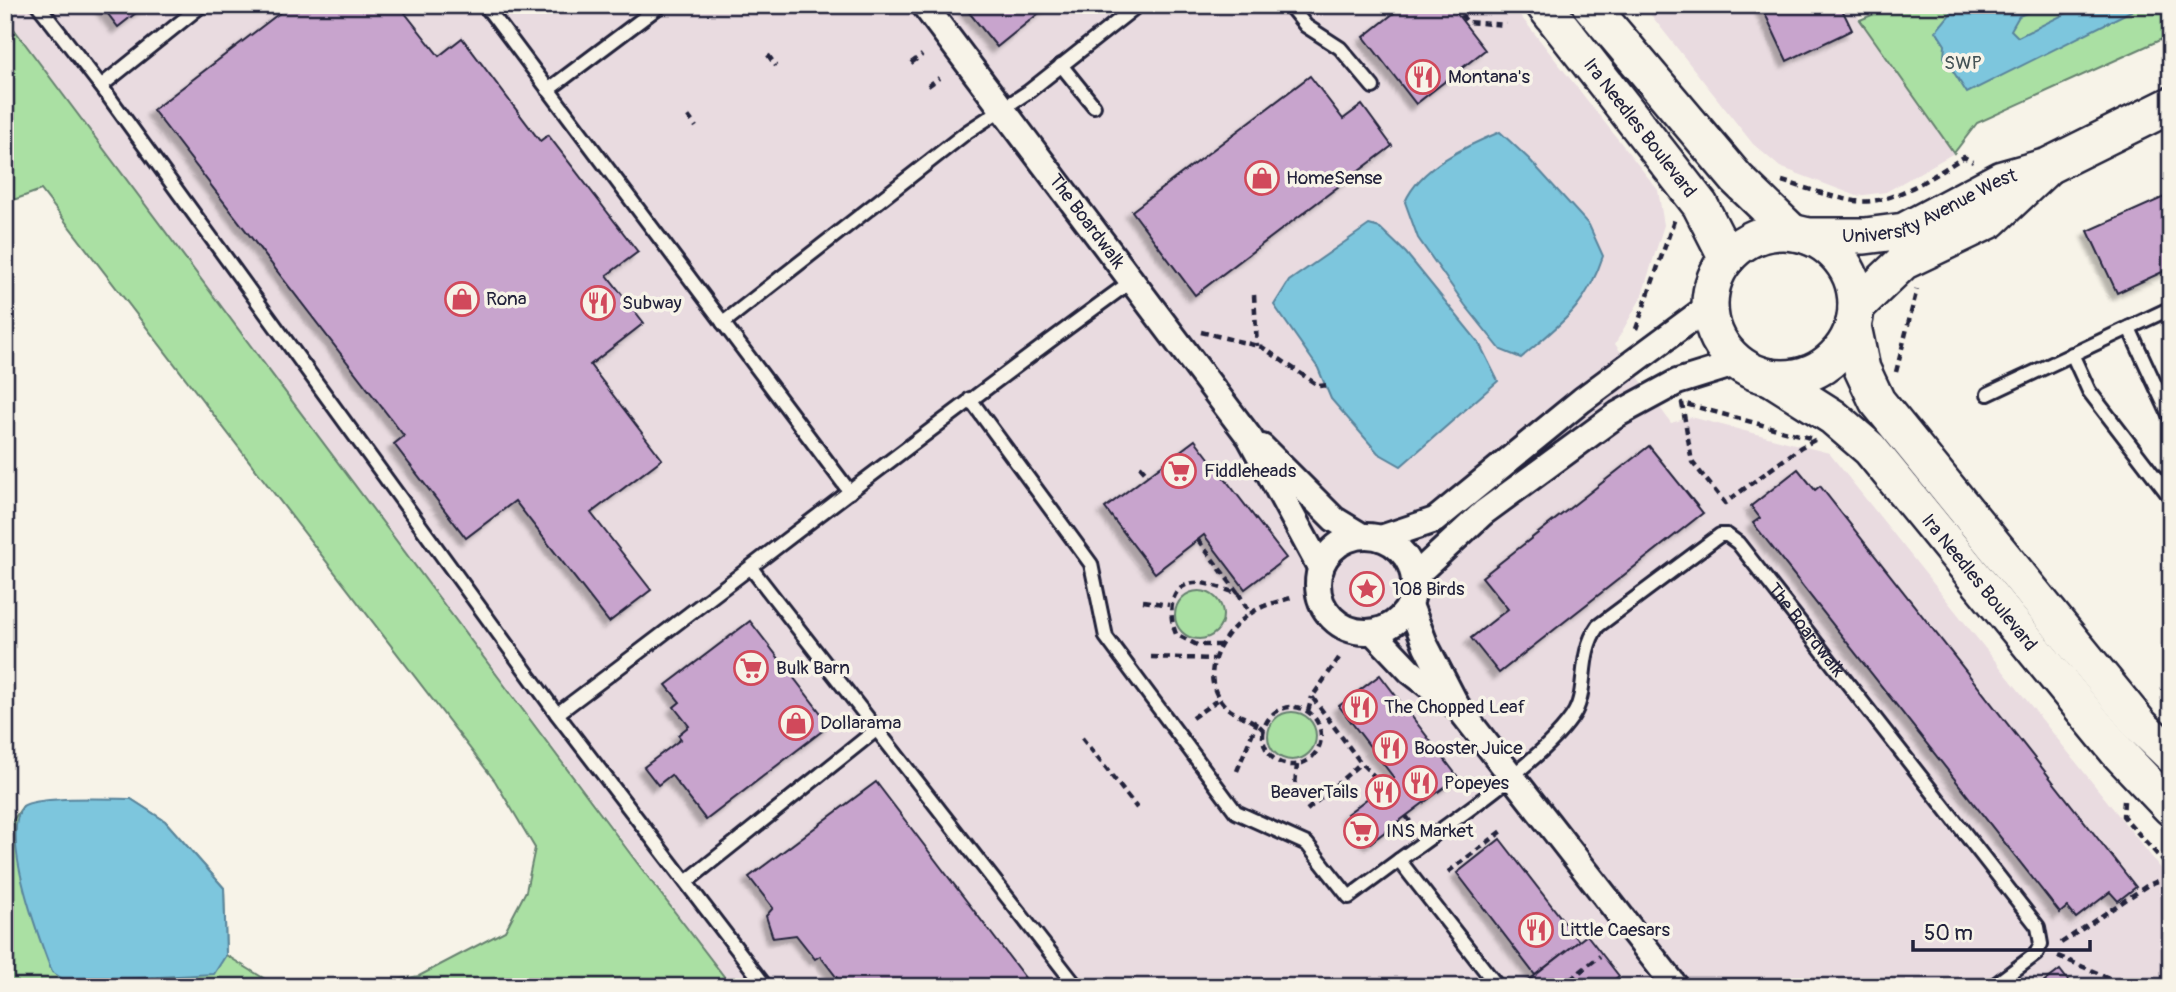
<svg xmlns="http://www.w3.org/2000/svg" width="2176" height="992" font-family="Pangolin,sans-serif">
<defs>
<filter id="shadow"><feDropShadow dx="-6" dy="6" stdDeviation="2" flood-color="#0004"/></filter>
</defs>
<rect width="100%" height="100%" fill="#f7f3e8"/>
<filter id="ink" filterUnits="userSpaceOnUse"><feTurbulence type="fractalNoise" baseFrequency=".0143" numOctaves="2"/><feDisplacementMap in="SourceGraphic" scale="14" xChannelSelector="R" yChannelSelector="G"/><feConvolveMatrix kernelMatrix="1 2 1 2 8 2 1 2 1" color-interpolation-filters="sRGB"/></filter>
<g filter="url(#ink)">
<!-- built -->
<path fill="#e9dbe0" d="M5,5h1507l146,185 6,35 -23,73 -26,46 56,79 20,-6 138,36 342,428v45l-10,57 2,4h-1431l-727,-970z
M1643,5h210l7,15 94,133 -68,39 -29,4 -77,-29 -27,-23z"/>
<!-- green -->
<path fill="#aae0a3" stroke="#66816f" stroke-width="2" d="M1895,5h276v30l-194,88 -23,30 -94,-133z
M5,17l630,843 97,127h-375l62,-11 86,-45 21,-40 9,-43 -40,-67 -454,-591 -36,13z
M1175 615a24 24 0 1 1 48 0a24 24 0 1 1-48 0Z
M1268 736a24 24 0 1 1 48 0a24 24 0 1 1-48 0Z
M131,799l34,22 59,67 2,67 39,24 39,8h-299v-163l3,3 15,-21 22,-5z"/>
<!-- water -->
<path fill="#7dc6dd" stroke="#59849c" stroke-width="2" d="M1968,5h77l-26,11 -8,14 7,7 65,-32h60l-176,88 -23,-36 1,-12 -9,-14 15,-18z
M1500,132l29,27 60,66 14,31c-17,52 -43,68 -82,102l-20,-8 -36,-45 -47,-67 -13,-36c15,-35 61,-56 95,-70z
M1369,225l11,3 26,25 73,90 19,38 -97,85 -23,-13 -47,-54 -13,-31 -44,-63 15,-24z
M131,799l34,22 59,67 2,67 -12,19 -147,8 -15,-10c-14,-36 -52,-137 -29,-166 15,-10 87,-7 108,-7z"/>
<!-- building -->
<path fill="#c8a4cd" stroke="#22223b" stroke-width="2" filter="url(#shadow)" d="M101,5h45l-28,22z
M290,5h125l-10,8 34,43 23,-18 78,103 8,-6 90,117 -31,23 37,48 -54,42 72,94 -71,54 60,77 -42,32 -94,-121 -49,37 -72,-94 10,-8 -251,-326z
M963,5h86l-52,42z
M1404,5h46l35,45 -69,54 -52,-67z
M1761,5h79l12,25 -65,31z
M1310,76l33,43 19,-14 30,41 -197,149 -63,-84z
M2171,194v74l-54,25 -29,-62z
M1195,440l91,118 -41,31 -41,-54 -49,38 -50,-65z
M1649,446l54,67 -204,160 -28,-35 37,-29 -26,-32z
M1798,469l17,21 5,-4 316,401 -18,14 -8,-9 -34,26 -9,-11 -7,6 -307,-390 7,-5 -9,-12z
M750,621l80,104 -124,95 -35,-45 -13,10 -14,-18 37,-28 -3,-4 11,-9 -15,-19 6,-5 -14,-17z
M1380,675l78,102 -88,66 -23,-29 47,-36 -55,-72z
M876,782l156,205h-188l-24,-31 -5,3 -19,-24 -23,3 -7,-22 7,-8 -24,-31z
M1500,839l79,102 -44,34 -78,-102z
M1587,935l32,41 -14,11h-73l-4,-6z
M2060,970l13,17h-35z"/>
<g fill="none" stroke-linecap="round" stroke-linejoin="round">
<!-- service casing -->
<g stroke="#22223b" stroke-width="18">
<g id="service">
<path d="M38,5l63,81 101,-81"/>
<path d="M485,5l365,487"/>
<path d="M1289,5l17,21 34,22 33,39"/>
<path d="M1061,65l33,41"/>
<path d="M101,86l456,628 209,273"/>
<path d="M548,90l113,-85"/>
<path d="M723,323l244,-191 61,-40 110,-87"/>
<path d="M2129,328l42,91"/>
<path d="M2072,354l17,37 82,107"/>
<path d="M1988,394l183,-86"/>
<path d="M970,399l121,165 15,73 130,175 71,32 42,53 50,-37"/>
<path d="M751,568l326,419"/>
<path d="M557,714c192,-144 381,-293 576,-434"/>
<path d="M686,882l190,-152"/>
<path id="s1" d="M1498,987l-99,-127c44,-32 152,-105 176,-148 13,-24 3,-58 23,-86l122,-91h7l11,8 300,384 3,17 -5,10 -44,33"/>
</g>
</g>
<!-- minor casing -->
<g stroke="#22223b" stroke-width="30">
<g id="minor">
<path id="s2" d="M924,5l326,433 71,131"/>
<path d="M1262,447l72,72 28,17"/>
<circle cx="1366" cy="584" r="48"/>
<path d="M1381,538l54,-18 147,-120 127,-94"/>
<path d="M1414,577l69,-64 135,-99 59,-32 61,-19"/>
<path d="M1410,605l16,41 31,60 219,281"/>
<path d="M1373,632l37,39 43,33"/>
</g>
</g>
<!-- secondary casing -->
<g stroke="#22223b" stroke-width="40">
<g id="secondary">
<path id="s3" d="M1544,5l156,200 27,53"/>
<path d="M1590,5l147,174 56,54"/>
<circle cx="1783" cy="305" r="73"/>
<path id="s4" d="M1808,236h57l39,-5 98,-52 46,-13 123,-61"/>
<path d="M1856,307l47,-45 88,-42 53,-50"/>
<path d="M1853,326l9,43 15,32 264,325 30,29"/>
<path id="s5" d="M1770,377l63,40 37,32 247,302 54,57"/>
</g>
</g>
<!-- path -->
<path stroke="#22223b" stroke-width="4.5" stroke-dasharray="7 5" stroke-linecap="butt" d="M1454,5l13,17 39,3
M768,55l8,11
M911,63l11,-8
M928,86l11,-8
M688,116l8,11
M1782,181c24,7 49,16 73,20 37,5 79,-26 109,-44l9,5
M1254,295l3,51
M1636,329l39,-111
M1201,332l61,15 57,39 10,-1
M1896,372l21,-83
M1810,438l-128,-35 10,59 33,41 76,-56 14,-7
M1140,466l8,9
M1198,540l40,53
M1143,601l26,4
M1221,645h-24l-21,-11c-9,-22 -7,-54 26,-51 12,2 25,7 37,11l11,20
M1151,657l63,2
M1339,658l-27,39 49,66 23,23
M1263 736a29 29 0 1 1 58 0a29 29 0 1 1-58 0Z
M1308,711l4,-14
M1192,718l27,-19
M1264,731c-12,-16 -30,-12 -43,-30 -25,-33 8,-78 39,-93 10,-5 21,-7 31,-10
M1082,738l55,70
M1237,771l20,-49
M1294,795l3,-30
M2124,801l-1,15 48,54
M1307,810l54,-47
M1406,816l8,11
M1448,872l57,-43
M2061,943l87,-58 23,-9
M2058,956l72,31
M1561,987l39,-31
M2165,987l6,-31"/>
<!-- service -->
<use href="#service" stroke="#f7f3e8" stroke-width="12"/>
<!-- minor -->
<use href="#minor" stroke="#f7f3e8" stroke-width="24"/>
<!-- secondary -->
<use href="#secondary" stroke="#f7f3e8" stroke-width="35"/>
</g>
</g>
<!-- icons -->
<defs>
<g id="restaurant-ring" transform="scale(1.75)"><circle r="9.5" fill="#f7f3e8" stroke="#d1495b" stroke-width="1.5"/><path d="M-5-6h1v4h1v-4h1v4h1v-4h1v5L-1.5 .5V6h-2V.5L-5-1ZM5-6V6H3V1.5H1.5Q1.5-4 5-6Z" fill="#d1495b"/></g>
<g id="shop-ring" transform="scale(1.75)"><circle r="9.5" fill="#f7f3e8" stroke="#d1495b" stroke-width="1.5"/><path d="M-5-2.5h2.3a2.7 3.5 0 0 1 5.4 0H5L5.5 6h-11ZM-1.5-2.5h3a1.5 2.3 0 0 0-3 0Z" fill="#d1495b"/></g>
<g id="supermarket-ring" transform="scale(1.75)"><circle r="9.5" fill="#f7f3e8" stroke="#d1495b" stroke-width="1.5"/><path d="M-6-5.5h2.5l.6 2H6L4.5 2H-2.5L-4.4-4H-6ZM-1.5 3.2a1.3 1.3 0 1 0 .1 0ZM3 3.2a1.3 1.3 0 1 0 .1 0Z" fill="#d1495b"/></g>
<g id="sight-ring" transform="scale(1.75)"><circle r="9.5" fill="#f7f3e8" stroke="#d1495b" stroke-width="1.5"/><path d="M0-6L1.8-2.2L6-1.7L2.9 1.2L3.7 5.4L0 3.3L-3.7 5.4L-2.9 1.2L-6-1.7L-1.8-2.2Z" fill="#d1495b"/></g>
</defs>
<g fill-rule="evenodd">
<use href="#restaurant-ring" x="1423" y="77"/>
<use href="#shop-ring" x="1262" y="178"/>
<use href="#shop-ring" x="462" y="299"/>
<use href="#restaurant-ring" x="598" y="303"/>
<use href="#supermarket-ring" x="1179" y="471"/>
<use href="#sight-ring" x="1367" y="589"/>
<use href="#supermarket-ring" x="751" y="668"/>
<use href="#restaurant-ring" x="1360" y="707"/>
<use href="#shop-ring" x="796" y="723"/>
<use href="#restaurant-ring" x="1390" y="748"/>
<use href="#restaurant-ring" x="1420" y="783"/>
<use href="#restaurant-ring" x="1383" y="792"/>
<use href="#supermarket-ring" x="1361" y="831"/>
<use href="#restaurant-ring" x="1536" y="930"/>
</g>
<g text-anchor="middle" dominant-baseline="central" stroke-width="7" stroke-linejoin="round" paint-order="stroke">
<!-- park labels -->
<g font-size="19" fill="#445255" stroke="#f7f3e8">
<text x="1963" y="63">SWP</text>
</g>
<!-- poi labels -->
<g font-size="19" fill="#22223b" stroke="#f7f3e8" text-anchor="start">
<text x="1448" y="77">Montana's</text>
<text x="1286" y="178">HomeSense</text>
<text x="486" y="299">Rona</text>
<text x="622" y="303">Subway</text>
<text x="1204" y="471">Fiddleheads</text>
<text x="1392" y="589">108 Birds</text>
<text x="776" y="668">Bulk Barn</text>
<text x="1384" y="707">The Chopped Leaf</text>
<text x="820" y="723">Dollarama</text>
<text x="1414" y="748">Booster Juice</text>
<text x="1444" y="783">Popeyes</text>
<text x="1358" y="792" text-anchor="end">BeaverTails</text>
<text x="1386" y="831">INS Market</text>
<text x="1560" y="930">Little Caesars</text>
</g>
<!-- street labels -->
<g font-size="19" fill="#22223b" stroke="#f7f3e8">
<text stroke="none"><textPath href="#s3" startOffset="156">Ira Needles Boulevard</textPath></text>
<text stroke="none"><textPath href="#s4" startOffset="128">University Avenue West</textPath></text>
<text stroke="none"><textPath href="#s2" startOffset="271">The Boardwalk</textPath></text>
<text stroke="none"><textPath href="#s5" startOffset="296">Ira Needles Boulevard</textPath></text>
<text stroke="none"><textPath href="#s1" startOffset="765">The Boardwalk</textPath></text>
</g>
</g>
<!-- margin -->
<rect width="2176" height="992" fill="none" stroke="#f7f3e8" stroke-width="28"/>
<rect x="14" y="14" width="2148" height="964" fill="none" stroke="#22223b" stroke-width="2.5" filter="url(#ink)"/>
<!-- scale -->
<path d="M1913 940v10h177v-10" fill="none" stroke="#22223b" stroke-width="3.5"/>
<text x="1924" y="940" font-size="21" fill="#22223b" stroke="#f7f3e8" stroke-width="5" paint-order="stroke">50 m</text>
</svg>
